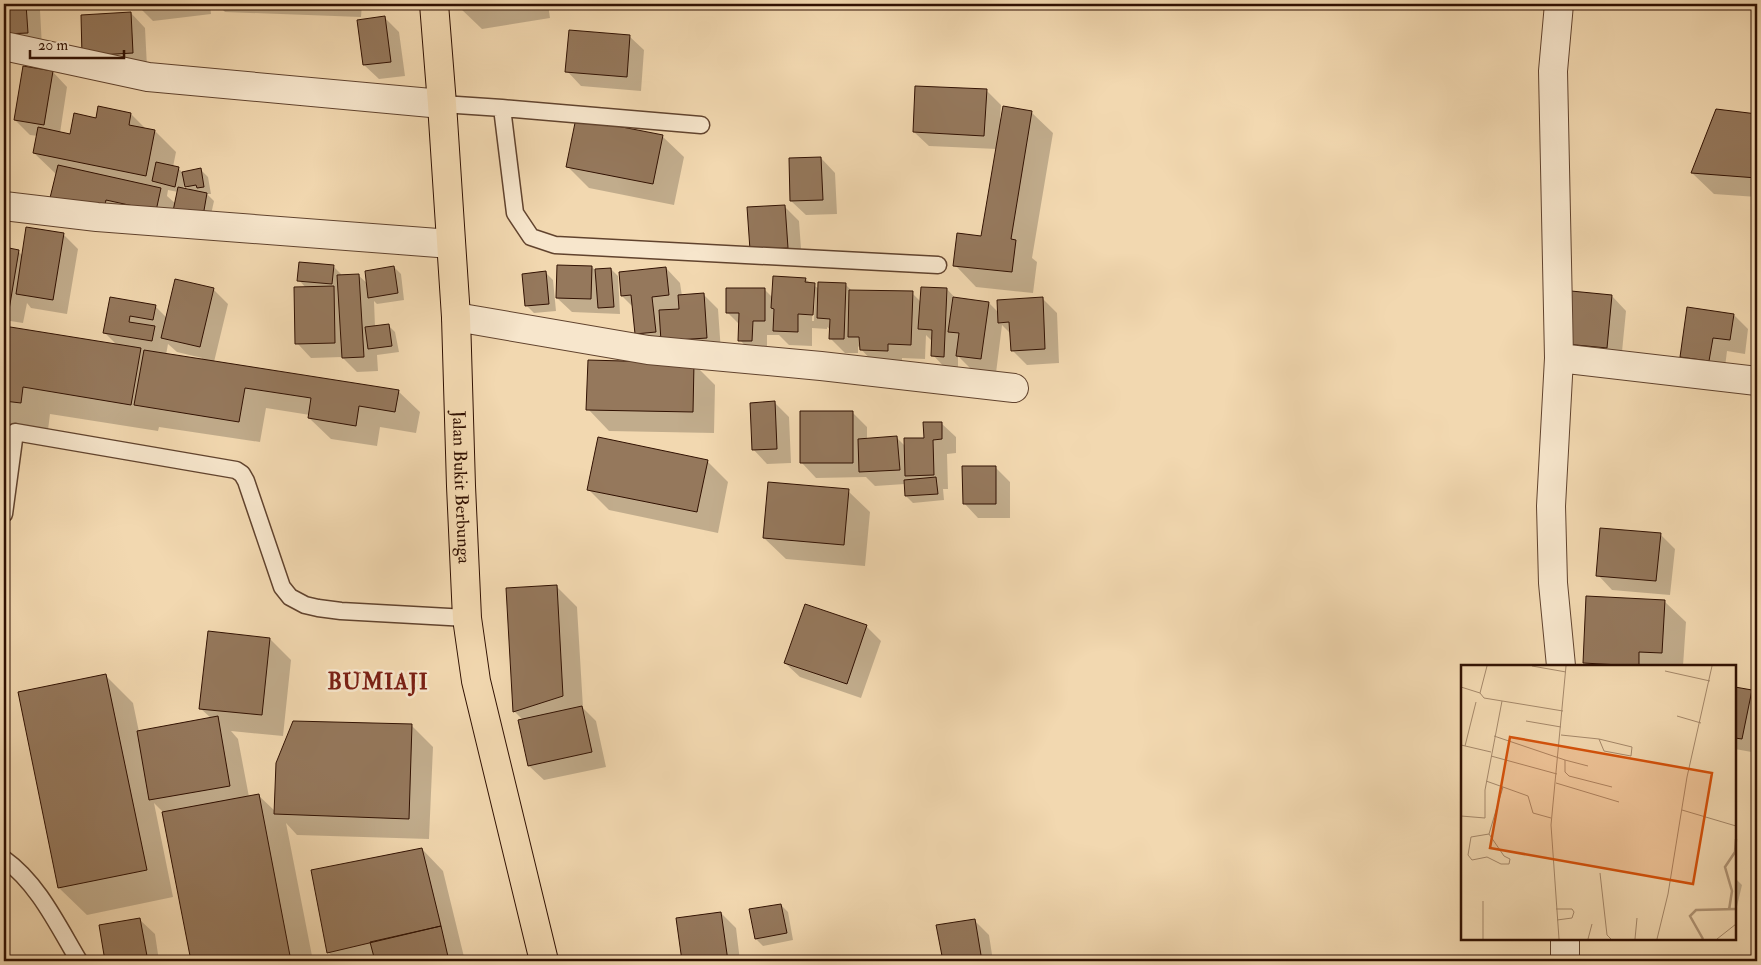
<svg xmlns="http://www.w3.org/2000/svg" width="1761" height="965" font-family="'IM FELL Double Pica',serif">
<rect width="100%" height="100%" fill="#f2d8b0"/>
<filter id="stains"><feTurbulence type="fractalNoise" baseFrequency=".004" numOctaves="4"/><feColorMatrix values="0 0 0 0 .2 0 0 0 0 .09 0 0 0 0 .02 0 0 0 .5 -.17"/></filter>
<radialGradient id="worn" r=".72"><stop offset=".6" stop-color="#630" stop-opacity="0"/><stop offset="1" stop-color="#630" stop-opacity=".3"/></radialGradient>
<!-- shadow -->
<path fill="#0003" fill-rule="evenodd" d="M4,4h30l6,6 2,37 -38,2z
M136,4h74l1,10 -58,7z
M217,4h145l-1,13 -136,-5z
M460,4h88l2,14 -68,11 -22,-21z
M1462,4h57v3l-53,1z
M131,13l14,15 2,39 -49,3z
M384,17l15,15 6,44 -26,3 -15,-14z
M629,36l15,14 -3,41 -60,-5 -14,-15z
M53,72l14,15 -7,46 11,2 26,-16 34,-5 15,15 9,2 21,21 -3,15 6,2 4,4 18,-3 7,7 3,17h-4l7,7 -6,27 -88,-14 -64,-40 -22,-21 4,-17 -8,-1 -15,-15zM185,180l1,6 5,5 -8,-1zM168,190l10,2 -2,12 -9,-8z
M986,90l15,15 -1,15 31,-8 22,21 -21,125 5,4 -4,31 -57,-6 -21,-22 27,-28 15,-88 -68,-3 -15,-14z
M4,110l3,3 -3,17z
M1717,110l40,5v82l-43,-3 -22,-21z
M662,136l22,21 -10,48 -85,-17 -21,-21z
M821,158l14,15 2,41 -31,1 -15,-14z
M784,206l15,15 3,41 -36,2 -15,-14z
M63,234l15,15 -11,65 -36,-6 -4,-5 -4,20 -19,-3v-72l14,3 5,5z
M334,267l7,7v2l17,-1 10,9 26,-17 7,7 3,26 -27,4 -3,-3 1,26 13,-2 7,7 4,20 -22,3 1,16 -21,1 -15,-15 -31,1 -14,-15 9,-55 -7,-8z
M592,267l5,5 14,-3 7,7 2,38 -48,-2 -15,-14z
M666,268l14,15 2,13 22,-1 14,14 3,43 -71,-4 -14,-15 -3,-26 -11,-11z
M546,273l7,7 3,31 -22,2 -7,-7z
M805,279l14,10 26,-5 7,7 60,2 9,9 26,-13 9,10 33,4 10,10 43,-15 15,15 2,50 -32,2 -15,-15 -1,-16 -9,-9 -6,48 -24,-3 -14,-14v15l-11,-1 -14,-15v-13l-7,-7 -1,24 -23,-1v7l-27,-1 -17,-18v7h-13l-15,-15 1,-8 -4,-3v2l-15,-1v18l-23,-1 -10,-10h-12v20h-13l-14,-15v-15l-13,-13 38,-22 8,8zM813,291h2l-1,30h-2z
M213,289l15,15 -14,58 184,29 22,21 -4,21 -36,-6 -3,19 -46,-7 -22,-21 1,-3 -44,-7 -6,34 -101,-15 -1,4 -108,-17 -2,16 -40,-6 -4,-5v-92l113,18 -13,-13 7,-34 44,8 12,12zM168,344l9,8 25,6 -1,2 -35,-5z
M1612,296l14,15 -5,51 -39,-4 -15,-15z
M1734,315l14,14 -3,25 -18,-3 -3,24 -28,-4 -15,-14z
M694,364l21,21 -1,48 -105,-2 -21,-22z
M775,403l14,14 2,46 -24,1 -14,-15z
M852,412l15,15v12l30,-1 8,8 20,-7 16,-16 15,14v16l-9,1 1,35h-5l1,11 -31,3 -7,-7 -1,-12 -30,2 -9,-9 -50,1 -14,-15z
M707,461l21,21 -10,51 -109,-23 -21,-21z
M995,467l15,15v36h-32l-14,-15z
M848,491l22,21 -5,54 -79,-7 -22,-21z
M1660,534l15,15 -5,46 -58,-5 -14,-15z
M556,586l21,21 6,101 13,13 10,46 -62,13 -15,-14 -6,-46 -9,-9z
M1664,601l22,21 -3,44h-95l-4,-4z
M866,626l15,15 -20,57 -61,-21 -15,-14z
M270,639l21,21 -8,76 -52,-5 7,8 11,58 9,-2 18,17 136,-86 21,21 -4,92 -132,-4 -11,-12 27,138h-121l-29,-149 -9,-9 19,94 -86,18 -28,-27 -39,-195 86,-17 27,27 6,29 72,-14 -10,-9z
M1735,688l16,3 6,7v55l-22,-4z
M422,849l21,22 22,90h-128l-8,-8 -17,-82z
M1735,878l7,7 -7,30z
M781,905l7,7 5,28 -30,6 -7,-7 -5,-29z
M721,913l15,15 4,33h-57l-6,-42z
M140,920l15,14 4,27h-53l-6,-35z
M974,920l15,15 4,26h-49l-6,-35z"/>
<!-- building -->
<path fill="#95785c" stroke="#311102" d="M4,4h22l2,29 -24,1z
M459,4h29l-29,4z
M131,12l2,41 -51,3 -1,-41z
M385,16l6,46 -28,3 -6,-45z
M569,30l61,5 -3,42 -62,-5z
M23,66l30,5 -9,54 -30,-5z
M915,86l72,3 -3,47 -71,-4z
M98,106l33,7 -2,12 26,5 -9,46 -113,-23 5,-26 32,7 4,-21 22,5z
M1003,106l29,5 -21,128 5,1 -4,32 -59,-6 4,-33 24,3z
M1716,109l41,5v64l-66,-5z
M576,118l87,17 -10,49 -87,-17z
M821,157l2,43 -33,1 -1,-43z
M156,162l23,5 -4,20 -23,-6z
M58,165l103,23 -5,23 -50,-11 -3,14 -54,-12z
M201,168l3,19 -7,1 -1,-3 -11,2 -3,-15z
M178,187l29,6 -5,29 -30,-6z
M785,205l3,43 -38,2 -3,-43z
M26,227l38,6 -11,67 -37,-6z
M4,247l15,3 -10,60 -5,-1z
M299,262l35,3 -2,19 -35,-3z
M557,265l35,1 -1,33 -35,-1z
M394,266l4,27 -30,5 -3,-27z
M666,267l3,28 -17,2 4,35 -21,2 -4,-39 -10,1 -2,-24z
M611,268l3,39 -16,1 -3,-39z
M546,271l3,33 -24,2 -3,-32z
M359,274l5,83 -22,1 -5,-83z
M773,276l33,2 -1,4 10,1 -2,32 -15,-1v18l-25,-1 1,-22 -3,-1z
M175,279l39,9 -14,59 -39,-9z
M818,282l28,1 -2,56h-15l1,-20 -13,-1z
M334,286l1,57 -40,1 -1,-57z
M921,287l26,1 -3,69 -13,-1 1,-26 -14,-1z
M726,288h39v33h-12l-1,20h-14l1,-28h-13z
M849,290l64,1 -2,54 -23,-1v7l-28,-1 -1,-13h-11z
M1571,291l41,4 -5,53 -41,-4z
M704,293l3,45 -46,3 -2,-31 20,-1 -1,-14z
M110,297l46,8 -3,15 -23,-4 -1,6 26,4 -3,15 -49,-8z
M953,297l36,5 -8,57 -25,-3 3,-23 -11,-1z
M1043,297l2,52 -34,2 -2,-29 -11,1 -1,-23z
M1687,307l47,7 -4,26 -17,-2 -4,23 -29,-4z
M389,324l3,22 -24,3 -3,-22z
M4,326l137,22 -10,57 -108,-18 -2,16 -17,-2z
M144,350l255,40 -4,22 -36,-6 -3,20 -48,-8 3,-20 -66,-10 -6,34 -105,-17z
M588,360l106,3 -1,49 -107,-2z
M775,401l2,48 -25,1 -2,-47z
M800,411h53v52h-53z
M923,422h19v17l-9,1 1,35 -29,1 -1,-38h20z
M897,436l3,34 -41,2 -1,-33z
M598,437l110,23 -11,52 -110,-22z
M962,466h34v38h-33z
M936,477l2,17 -33,2 -1,-16z
M768,482l81,7 -5,56 -81,-7z
M1600,528l61,5 -5,48 -60,-5z
M557,585l6,111 -50,16 -7,-124z
M1586,596l79,4 -3,53 -23,-1v14l-56,-3z
M805,604l62,21 -20,59 -63,-21z
M208,631l62,7 -8,77 -63,-6z
M106,674l41,196 -89,18 -40,-196z
M1735,687l17,3 -10,49 -7,-1z
M582,706l10,46 -64,14 -10,-46z
M218,716l12,70 -81,14 -12,-69z
M293,721l119,3 -3,95 -135,-5 2,-51z
M259,794l32,167h-100l-29,-149z
M422,848l19,78 -114,27 -16,-83z
M781,904l6,29 -32,6 -6,-30z
M721,912l7,49h-46l-6,-43z
M140,918l7,38 -31,5h-11l-6,-36z
M975,919l7,42h-39l-7,-36z
M441,926l8,35h-74l-5,-19z"/>
<g fill="none" stroke-linecap="round" stroke-linejoin="round">
<!-- lane casing -->
<g stroke="#61432e" stroke-width="19">
<path id="lane" d="M442,104l60,4 13,105 16,24 24,8 383,20
M502,108l199,17
M4,514l11,-82 221,38 6,4 4,7 36,106 8,10 15,8 13,3 23,3 126,7
M4,859c34,24 54,67 75,102"/>
</g>
<!-- street casing -->
<g stroke="#61432e" stroke-width="30">
<path id="street" d="M1559,4l-6,67 6,287 -8,148 2,77 8,83
M4,46l144,31 294,27
M4,206l93,11 354,27
M456,317l192,33 173,16 193,22
M1559,358l198,23
M1565,939v22"/>
</g>
<!-- primary casing -->
<g stroke="#311102" stroke-width="30">
<g id="primary">
<path id="s1" d="M434,4l8,100 14,213 5,169 6,132 9,63 68,280"/>
</g>
</g>
<!-- lane -->
<use href="#lane" stroke="#f7e6cc" stroke-width="16"/>
<!-- street -->
<use href="#street" stroke="#f7e6cc" stroke-width="28"/>
<!-- primary -->
<use href="#primary" stroke="#f2d8b0" stroke-width="28"/>
</g>
<g text-anchor="middle" dominant-baseline="central" stroke-width="5" stroke-linejoin="round" paint-order="stroke">
<!-- street labels -->
<g font-size="18" fill="#311102" stroke="#f7e6cc">
<text stroke="none"><textPath href="#s1" startOffset="484">Jalan Bukit Berbunga</textPath></text>
</g>
<!-- district labels -->
<g font-size="22" font-weight="bold" letter-spacing="1" fill="#7a1f14" stroke="#f7e6cc">
<text x="378" y="682">BUMIAJI</text>
</g>
</g>
<!-- overview -->
<g transform="translate(1461 665)">
<rect width="275" height="275" fill="#f2d8b0"/>
<path fill="none" stroke="#b09475" stroke-width="2.5" d="M268,245l3,-19 -7,-24 10,-15 1,-13M242,274l-13,-23 6,-6 40,-1"/>
<path fill="none" stroke="#a5886a" stroke-width="1" d="M26,1l-7,27 4,5 79,13M71,1l34,6M204,6l45,10M0,22l19,6M216,51l24,7M65,56l35,6M100,70l38,4 33,8 -1,9 -27,-5 -5,-12M33,71l71,24v12l4,4 43,11M0,80l30,7M4,81l11,-44M30,91l66,18M104,95l23,6M25,116l17,6M95,118l63,19M221,145l54,16M0,151l24,2v-28l17,-89M28,169l15,22 6,3 -1,5h-8l-14,-7 -15,3 -4,-5 3,-18 18,-3 14,-47 25,9 5,17 18,5M139,208l7,62 4,4M95,244h16l2,3 -2,6 -15,2M22,274v-38M98,274l-8,-114 15,-159M127,274l4,-15M174,274l2,-21M196,274l11,-45 19,-117 25,-111M256,274l19,-15"/>
<path fill="#d6520b" fill-opacity="0.15" stroke="#d6520b" stroke-width="2.5" d="M49,72l202,36 -19,111 -203,-36z"/>
<rect width="275" height="275" fill="none" stroke="#311102" stroke-width="2.5"/>
</g>
<!-- margin -->
<rect width="1761" height="965" fill="none" stroke="#f2d8b0" stroke-width="20"/>
<rect x="5" y="5" width="1751" height="955" fill="none" stroke="#311102" stroke-width="2.5"/>
<rect x="10" y="10" width="1741" height="945" fill="none" stroke="#311102"/>
<!-- scale -->
<path d="M30 50v8h94v-8" fill="none" stroke="#311102" stroke-width="2.5"/>
<text x="38" y="50" font-size="15" fill="#311102" stroke="#f7e6cc" stroke-width="4" paint-order="stroke">20 m</text>
<rect width="100%" height="100%" filter="url(#stains)"/>
<rect width="100%" height="100%" fill="url(#worn)"/>
</svg>
